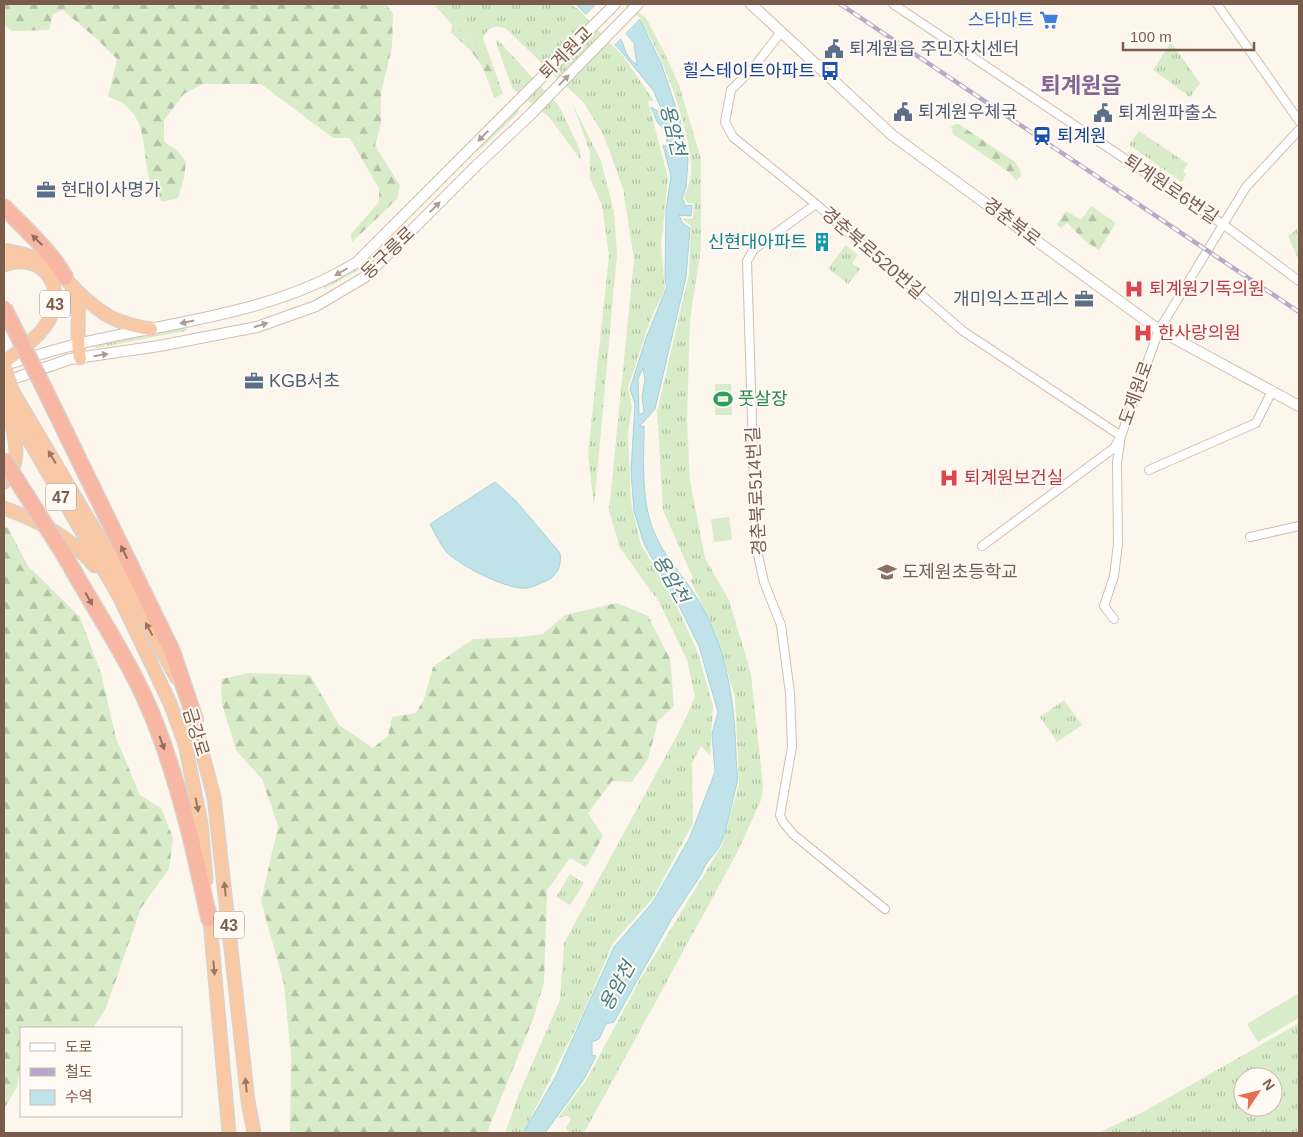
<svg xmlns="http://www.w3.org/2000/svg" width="1303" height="1137" font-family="Arial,'Noto Sans KR',sans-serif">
<defs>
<pattern id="grass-tufts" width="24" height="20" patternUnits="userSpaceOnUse" patternTransform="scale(1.25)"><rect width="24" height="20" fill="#d8ecc9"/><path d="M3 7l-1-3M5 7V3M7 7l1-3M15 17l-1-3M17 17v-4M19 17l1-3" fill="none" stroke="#b4c2a5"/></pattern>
<pattern id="forest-firs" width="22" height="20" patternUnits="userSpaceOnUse" patternTransform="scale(1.25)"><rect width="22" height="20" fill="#d8ecc9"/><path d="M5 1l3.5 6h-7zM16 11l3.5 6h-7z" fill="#b4c2a5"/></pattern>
</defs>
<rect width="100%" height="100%" fill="#fdf6ec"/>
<!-- grass -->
<path fill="url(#grass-tufts)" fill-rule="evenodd" d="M434,4h136l8,5 45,47 31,45h-6l20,77 -7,67 4,45 -14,28 -23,70 4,18 -4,28 3,69 10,42 33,55 24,53 15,53 -3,49 -9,-9 -9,17 1,60 -40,75 -40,45 -31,73 -59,117h-18l14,-39 41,-94 4,-57 118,-217 13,-29 -8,-37 -28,-58 -39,-54 -11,-37 25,-252 -11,-70 -19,-53 -20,-33 -79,-75c-12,-3 -16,-1 -22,10l6,17 -37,-30z
M621,4h8l17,14 18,34 15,33 22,74v89l-11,71 -3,102 3,60 15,77 24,42 22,74 12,112 -2,14 -23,51 -154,282h-15l-3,-5 5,-10 -3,-2 -10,2 29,-39 54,-101 80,-131 18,-63 -4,-87 -19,-64 -26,-53 3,-2 -30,-68 -6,-98 32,-138 2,-48 -8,-7 10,-1 1,-15h-6l-4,-5c2,-7 6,-15 7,-22 5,-31 -30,-129 -51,-154 -5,-7 -13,-12 -19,-18z
M497,39l62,67 21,44 1,10 -32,-43 -37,-29 -16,-46z
M1171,42l29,41 -10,14 -37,-27z
M573,105l28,56 13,51 3,42 -23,253 -6,-53 21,-198 -7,-51 -12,-26v-27z
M518,108l1,4 -38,37 -1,-2z
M1139,131l49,33 -5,7 3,3 -4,8 -53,-37z
M1297,229l2,4v28l-11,-25z
M846,245l12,10 -6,8 8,6 -12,15 -20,-16z
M376,250l3,3 -22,18 -33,18v-3l30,-19z
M184,327l3,2 -2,2 -89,17 -2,-2z
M1064,700l18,25 -25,17 -17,-25z
M570,874l14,9 -14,22 -14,-8z
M1299,1023v110h-201l47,-22zM1243,1077h30v30h-30z"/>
<!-- forest -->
<path fill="url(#forest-firs)" d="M4,4h382l7,10 -1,33 -11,46v31l-6,21 25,41 -3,13 -45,43 -1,-8 28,-32v-13l-29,-51h-17l-72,-54h-58l-19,10 -20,26v22l13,8 9,11 -2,18 -6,19 -16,4c-4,-7 -10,-14 -12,-21 -9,-32 0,-72 -42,-84l9,-38 -19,-19 -35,-30 -10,4 -4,16 -37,1 -8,-6z
M452,25l37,30 14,39 -9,4c-10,-33 -16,-43 -43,-65z
M955,124h4l56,38 5,7 1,7 -5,5 -6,-8 -57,-39 -2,-7z
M1091,206l25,17 -17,27 -14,-9 -18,-18 -6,5 -4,-3 9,-14 15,9z
M4,527l4,1 20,38 52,51 21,56 15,65 24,57 21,13 12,30 -4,31 -28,39 -35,100 -13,20h-72v35l-4,24 -13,22z
M617,603l31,13 22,43 4,47 -16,15 -10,38 -16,23 -20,-1 -24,32 15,23 -17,31 -16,-9 -23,32 -3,92 -11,37 -46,114h-197l1,-76 -7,-73 -23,-83 17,-75 -16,-47 -26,-29 -14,-46 -1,-25 28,-6 61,2 29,50 34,23 15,-12 4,-19 24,-4 8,-14 9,-32 40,-28 48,-2 22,-3 22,-19z"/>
<!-- garden -->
<path fill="#d8ecc9" d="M715,384h16l1,31h-17z
M729,517l3,23 -18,2 -3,-23z
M1299,993v25l-41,24 -11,-18z"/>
<!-- water -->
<path fill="#bfe3e8" stroke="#a5d3da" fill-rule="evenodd" d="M576,4h44l21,18 20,41 19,57 8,40 -2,27 -4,11 4,8 6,-1 -1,11 -12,-1 4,9 7,4 -4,49 -31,132 -16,18 5,-1c0,33 -3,69 8,101 11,31 33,49 48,76 27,45 35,102 36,153 0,9 3,22 0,31 -4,15 -10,45 -16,58 -5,11 -15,16 -18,28l-31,47 -57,102 -8,2 -7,15 -7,3v13l4,1 -12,23 -39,54h-22l32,-55 59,-131 39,-45 36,-63 26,-67 -3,-38 6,-22 -19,-66 -23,-46 -32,-56 -10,-33 -3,-39 4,-68 -5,-15 16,-51 21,-51 -2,-7 1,-70 5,-34 -8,-31 5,2 -3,-17 -8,-8 -6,-15 13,8 -11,-25 -33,-40zM625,32l9,11 3,22c-15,-12 -10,-16 -18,-29zM643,368l2,11 -3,18 2,15 -5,3 -1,-36z
M495,482l21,19 44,52c2,13 -3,23 -14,28 -6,2 -12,6 -18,7 -19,3 -62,-20 -77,-32 -9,-6 -15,-22 -21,-32z"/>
<!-- pier -->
<path fill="#fdf6ec" d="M597,4h27l16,14 -27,28 -28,-30z"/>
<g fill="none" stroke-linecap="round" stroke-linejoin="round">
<!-- minor casing -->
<g stroke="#d1beb0" stroke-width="10">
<path id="minor" d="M893,4l331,221 75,56
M1217,4l82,117
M781,32l-27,35 -23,23 -6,32 8,15 83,67 147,127 158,105 -4,26 1,82 -4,32 -10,30 10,13
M816,204l-62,45 -7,12 9,285 8,36 17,43 9,68 2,54 -12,68 3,7 11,13 91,74
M1149,470l107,-47 16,-32
M1250,537l49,-11
M982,546l132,-98 7,-12 38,-106 87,-143 53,-57"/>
</g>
<!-- tertiary casing -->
<g stroke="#d1beb0" stroke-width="12">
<path id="tertiary" d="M751,4l141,131 142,104 125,91 140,76
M4,365c25,-7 49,-15 73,-21 94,-22 197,-30 280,-82l258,-258
M4,382l66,-23 89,-13 98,-19 59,-21 49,-29 112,-112 53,-50 108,-111"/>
</g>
<!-- trunk casing -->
<g stroke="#dad1cd" stroke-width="15">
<path id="trunk" d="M4,250c15,3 31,6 44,14 12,8 19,17 29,27 25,24 40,33 74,38
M4,265c38,-14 63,21 45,55 -10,18 -30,30 -45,43
M75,289c7,23 0,46 5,69
M13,392l97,164 66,121
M4,397l115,199 51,107 15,41 16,79 5,57
M4,482c19,-20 11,-44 5,-68
M4,508c35,13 66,29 91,58
M191,711l23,86 34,304 6,32
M209,910l20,223"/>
</g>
<!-- motorway casing -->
<g stroke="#dad1cd" stroke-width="18">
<path id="motorway" d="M4,207c22,23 45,42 61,70
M44,388l128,263 23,68
M65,556c28,51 62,100 85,154 28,67 44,138 59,209"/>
</g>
<!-- minor -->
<use href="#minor" stroke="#fff" stroke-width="8"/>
<!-- tertiary -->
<use href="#tertiary" stroke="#fff" stroke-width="10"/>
<!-- trunk -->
<use href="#trunk" stroke="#f9c8a4" stroke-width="12"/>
<!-- motorway -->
<use href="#motorway" stroke="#f7b7a3" stroke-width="15"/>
<!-- rail casing -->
<g stroke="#b9a8c9" stroke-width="4.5">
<path id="rail" d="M840,4l459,308"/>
</g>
<!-- rail -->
<use href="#rail" stroke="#fffaf3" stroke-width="2.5" stroke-dasharray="8" stroke-linecap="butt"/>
<!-- trunk-bridge casing -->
<g stroke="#dad1cd" stroke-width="15" stroke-linecap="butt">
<path id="trunk-bridge" d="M4,367l9,25"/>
</g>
<!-- motorway-bridge casing -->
<g stroke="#dad1cd" stroke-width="18" stroke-linecap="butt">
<path id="motorway-bridge" d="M4,308l40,80
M4,460l61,96"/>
</g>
<!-- trunk-bridge -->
<use href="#trunk-bridge" stroke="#f9c8a4" stroke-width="12"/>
<!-- motorway-bridge -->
<use href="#motorway-bridge" stroke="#f7b7a3" stroke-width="15"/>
</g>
<!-- one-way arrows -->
<defs><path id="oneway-solid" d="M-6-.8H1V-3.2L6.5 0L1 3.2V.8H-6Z" transform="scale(1.25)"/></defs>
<g fill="#af9d94">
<use href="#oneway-solid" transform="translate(564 80) rotate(-46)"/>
<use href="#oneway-solid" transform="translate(483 136) rotate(135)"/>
<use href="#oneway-solid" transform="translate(435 207) rotate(-45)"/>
<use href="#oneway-solid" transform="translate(341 272) rotate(150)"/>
<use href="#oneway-solid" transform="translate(187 322) rotate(168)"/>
<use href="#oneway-solid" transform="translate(261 325) rotate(-17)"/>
<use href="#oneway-solid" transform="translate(101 355) rotate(-9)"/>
</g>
<g fill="#936e5e">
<use href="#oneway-solid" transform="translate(37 240) rotate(-136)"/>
<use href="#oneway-solid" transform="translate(124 552) rotate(-116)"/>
<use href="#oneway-solid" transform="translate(89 599) rotate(61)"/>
<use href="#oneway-solid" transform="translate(162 743) rotate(70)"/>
</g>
<g fill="#9a7763">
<use href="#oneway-solid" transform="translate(52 457) rotate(-121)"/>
<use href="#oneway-solid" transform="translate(149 629) rotate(-118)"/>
<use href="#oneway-solid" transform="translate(197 805) rotate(79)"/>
<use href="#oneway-solid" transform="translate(225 889) rotate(-96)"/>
<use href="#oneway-solid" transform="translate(214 968) rotate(85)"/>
<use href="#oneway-solid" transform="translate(246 1085) rotate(-96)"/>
</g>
<!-- icons -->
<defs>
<g id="supermarket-bare" transform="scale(1.5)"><path d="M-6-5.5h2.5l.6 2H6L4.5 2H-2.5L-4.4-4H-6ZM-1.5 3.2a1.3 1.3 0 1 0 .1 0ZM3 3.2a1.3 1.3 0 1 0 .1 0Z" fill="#3f7fe0" stroke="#fffaf3" stroke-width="2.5" paint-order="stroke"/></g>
<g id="civic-bare" transform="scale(1.5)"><path d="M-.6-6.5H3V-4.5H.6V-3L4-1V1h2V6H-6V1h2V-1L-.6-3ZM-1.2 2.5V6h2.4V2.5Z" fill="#5c6f8a" stroke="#fffaf3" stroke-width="2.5" paint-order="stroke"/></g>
<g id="bus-bare" transform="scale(1.5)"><path d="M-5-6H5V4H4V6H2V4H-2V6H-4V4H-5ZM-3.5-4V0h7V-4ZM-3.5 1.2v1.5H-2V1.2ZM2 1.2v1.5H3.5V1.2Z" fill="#1a4fb4" stroke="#fffaf3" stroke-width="2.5" paint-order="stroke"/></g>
<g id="station-bare" transform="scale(1.5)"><path d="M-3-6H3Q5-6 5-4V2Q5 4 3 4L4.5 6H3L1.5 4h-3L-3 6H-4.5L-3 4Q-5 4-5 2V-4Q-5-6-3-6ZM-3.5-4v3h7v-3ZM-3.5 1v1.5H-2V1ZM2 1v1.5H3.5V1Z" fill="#1a4fb4" stroke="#fffaf3" stroke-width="2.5" paint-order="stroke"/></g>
<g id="office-bare" transform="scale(1.5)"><path d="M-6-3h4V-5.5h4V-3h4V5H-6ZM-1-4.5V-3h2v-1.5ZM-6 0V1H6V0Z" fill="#5c6f8a" stroke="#fffaf3" stroke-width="2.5" paint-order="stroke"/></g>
<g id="building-bare" transform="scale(1.5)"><path d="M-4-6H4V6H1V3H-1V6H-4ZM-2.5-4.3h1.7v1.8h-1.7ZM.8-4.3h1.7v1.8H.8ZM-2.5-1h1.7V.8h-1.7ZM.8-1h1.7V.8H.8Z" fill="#0f9aa8" stroke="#fffaf3" stroke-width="2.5" paint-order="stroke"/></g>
<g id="hospital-bare" transform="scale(1.5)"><path d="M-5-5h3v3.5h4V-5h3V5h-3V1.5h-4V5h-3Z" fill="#e0444e" stroke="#fffaf3" stroke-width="2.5" paint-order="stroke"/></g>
<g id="stadium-bare" transform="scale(1.5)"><path d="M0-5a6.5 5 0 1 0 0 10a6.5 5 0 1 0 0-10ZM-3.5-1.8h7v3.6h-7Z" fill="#2e9e5b" stroke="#fffaf3" stroke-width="2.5" paint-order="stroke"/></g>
<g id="school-bare" transform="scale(1.5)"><path d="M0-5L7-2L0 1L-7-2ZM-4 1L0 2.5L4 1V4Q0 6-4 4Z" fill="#8d6e63" stroke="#fffaf3" stroke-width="2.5" paint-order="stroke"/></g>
</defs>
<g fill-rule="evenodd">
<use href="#supermarket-bare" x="1049" y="20"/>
<use href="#civic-bare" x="834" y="49"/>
<use href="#bus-bare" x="830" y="71"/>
<use href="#civic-bare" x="903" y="112"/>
<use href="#civic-bare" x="1103" y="113"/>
<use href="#station-bare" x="1042" y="136"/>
<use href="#office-bare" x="46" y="190"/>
<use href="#building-bare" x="822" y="242"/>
<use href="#hospital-bare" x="1134" y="289"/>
<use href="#office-bare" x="1084" y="299"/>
<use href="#hospital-bare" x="1143" y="333"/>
<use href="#office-bare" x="254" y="381"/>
<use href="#stadium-bare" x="723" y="399"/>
<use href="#hospital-bare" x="949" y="478"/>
<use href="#school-bare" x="887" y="572"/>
</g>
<g text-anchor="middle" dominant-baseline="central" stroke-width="4" stroke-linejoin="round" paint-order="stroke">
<!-- shield labels -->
<g fill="#fffaf3" stroke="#a28b7f" stroke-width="1">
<rect x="40" y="290.5" width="30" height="27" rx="4"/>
<rect x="46" y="483.5" width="30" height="27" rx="4"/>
<rect x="214" y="911.5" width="30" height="27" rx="4"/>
</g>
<g font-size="16" font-weight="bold" fill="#7a5c4d">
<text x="55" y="304">43</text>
<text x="61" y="497">47</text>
<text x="229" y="925">43</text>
</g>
<!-- shop labels -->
<g font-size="18" fill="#366cbe" stroke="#fffaf3" text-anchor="end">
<text x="1034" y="20">스타마트</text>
</g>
<!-- service labels -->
<g font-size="18" fill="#4e5e75" stroke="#fffaf3" text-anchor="start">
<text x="849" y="49">퇴계원읍 주민자치센터</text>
<text x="918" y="112">퇴계원우체국</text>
<text x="1118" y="113">퇴계원파출소</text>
<text x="61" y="190">현대이사명가</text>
<text x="1069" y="299" text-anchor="end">개미익스프레스</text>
<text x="269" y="381">KGB서초</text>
</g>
<!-- street labels -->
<g font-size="18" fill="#7a5c4d" stroke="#fffaf3">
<text transform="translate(566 53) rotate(-45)">퇴계원교</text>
<text transform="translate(1171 189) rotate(34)">퇴계원로6번길</text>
<text transform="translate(1012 222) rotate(37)">경춘북로</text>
<text transform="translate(388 253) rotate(-44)">동구릉로</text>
<text transform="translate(873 253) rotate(41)">경춘북로520번길</text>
<text transform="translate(1136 393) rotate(-70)">도제원로</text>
<text transform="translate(756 491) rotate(-93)">경춘북로514번길</text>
<text transform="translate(196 732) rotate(73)">금강로</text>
</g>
<!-- transit labels -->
<g font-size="18" fill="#164399" stroke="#fffaf3" text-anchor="end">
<text x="815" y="71">힐스테이트아파트</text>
<text x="1057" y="136" text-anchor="start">퇴계원</text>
</g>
<!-- culture labels -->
<g font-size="18" fill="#0d838f" stroke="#fffaf3" text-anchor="end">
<text x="807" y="242">신현대아파트</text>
</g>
<!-- health labels -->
<g font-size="18" fill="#be3a42" stroke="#fffaf3" text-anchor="start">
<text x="1149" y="289">퇴계원기독의원</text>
<text x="1158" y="333">한사랑의원</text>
<text x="964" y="478">퇴계원보건실</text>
</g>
<!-- leisure labels -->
<g font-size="18" fill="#27864d" stroke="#fffaf3" text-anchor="start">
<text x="738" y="399">풋살장</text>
</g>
<!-- education labels -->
<g font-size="18" fill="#785e54" stroke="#fffaf3" text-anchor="start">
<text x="902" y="572">도제원초등학교</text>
</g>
<!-- water labels -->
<g font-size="19" font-style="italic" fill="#437c86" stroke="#fffaf3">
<text transform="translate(673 130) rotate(76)">용암천</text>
<text transform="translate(671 579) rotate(60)">용암천</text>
<text transform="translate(617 986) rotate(-61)">용암천</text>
</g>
<!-- district labels -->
<g font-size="22" font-weight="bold" fill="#846695" stroke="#fffaf3">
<text x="1081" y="85">퇴계원읍</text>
</g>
</g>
<!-- border -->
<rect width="1303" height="1137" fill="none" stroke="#7a5c4d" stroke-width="10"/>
<!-- legend -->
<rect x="20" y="1027" width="162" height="90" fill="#fffaf3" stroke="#cabbb1"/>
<rect x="30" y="1043" width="25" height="8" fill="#ffffff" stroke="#cabbb1"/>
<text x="65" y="1052" font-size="15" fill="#7a5c4d">도로</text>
<rect x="30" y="1068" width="25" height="8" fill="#b9a8c9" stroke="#cabbb1"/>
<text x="65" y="1077" font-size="15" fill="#7a5c4d">철도</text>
<rect x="30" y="1090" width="25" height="15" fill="#bfe3e8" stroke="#cabbb1"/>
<text x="65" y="1102" font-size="15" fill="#7a5c4d">수역</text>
<!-- north arrow -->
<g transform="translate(1258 1092) rotate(55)"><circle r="24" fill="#fffaf3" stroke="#cabbb1"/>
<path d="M0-4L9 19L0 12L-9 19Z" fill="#e76f51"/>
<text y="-8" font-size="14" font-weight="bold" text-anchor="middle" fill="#7a5c4d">N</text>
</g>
<!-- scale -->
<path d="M1123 42v8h131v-8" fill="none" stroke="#7a5c4d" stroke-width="2.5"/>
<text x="1130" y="42" font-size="15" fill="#7a5c4d" stroke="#fffaf3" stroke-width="4" paint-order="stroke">100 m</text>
</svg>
